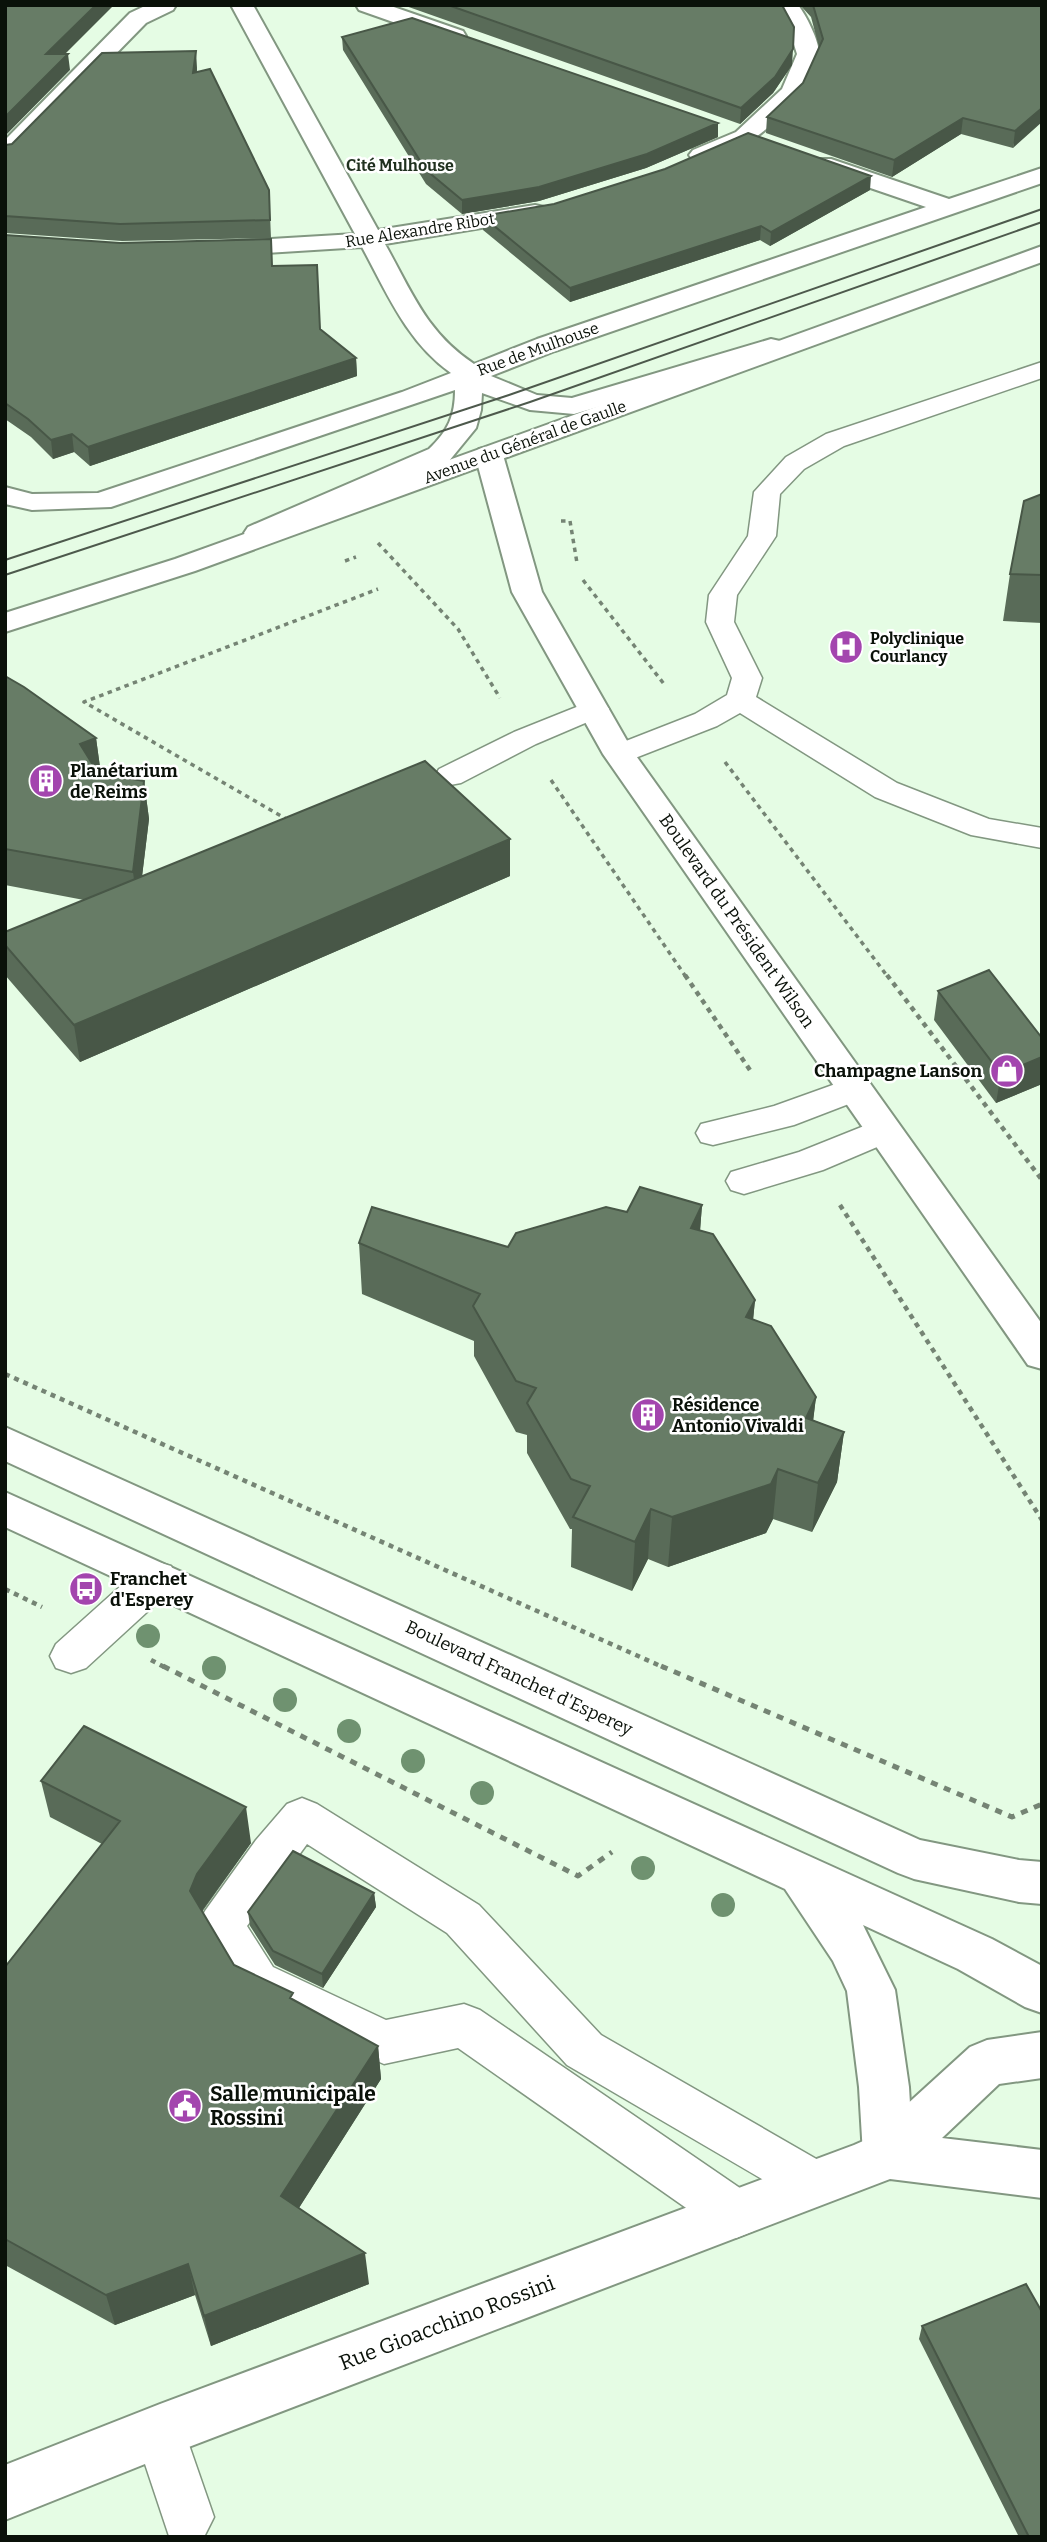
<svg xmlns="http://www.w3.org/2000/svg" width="1047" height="2542" font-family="Bitter,serif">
<rect width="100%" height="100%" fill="#e5fce4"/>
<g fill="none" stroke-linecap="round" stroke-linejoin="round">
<!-- service casing -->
<g stroke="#829781" stroke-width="3">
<path id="service" d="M1042,362v16l-198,68 -40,23 -24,25 -4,42 -39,59 -3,27 28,56 -6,19 141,86 92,36 53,9v20l-71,-13 -96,-38 -135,-84 -23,13 -87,34 -11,3 -11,-3 -4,-6 4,-6 87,-34 32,-19 5,-17 -26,-56 3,-27 39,-59 6,-44 32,-35 40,-23z
M594,700l10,3 5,6 -5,6 -68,29 -75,39 -11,2 -11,-2 -4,-7 4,-7 75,-37z
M855,1077l12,4 5,8 -5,8 -73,28 -81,20 -12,-3 -5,-9 5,-9 73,-18z
M884,1118l12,3 5,9 -5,9 -73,31 -79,24 -13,-4 -5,-9 5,-9 68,-20z
M157,1562l14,4 6,12 -6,12 -85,78 -15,5 -15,-5 -6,-12 6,-12 87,-78z
M302,1798l15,6 162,101 122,130 231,133 7,16 -7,16 -17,7 -17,-7 -231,-135 -120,-132 -140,-89 -60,82 26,41 113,53 78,-16 16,6 273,187 7,17 -7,17 -17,7 -17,-7 -261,-183 -74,16 -16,-7 -127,-60 -43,-72 7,-14 51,-71 31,-36z
M160,2405l18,8 36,104 -10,20 -35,-1 -35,-105 8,-18z"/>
</g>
<!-- minor casing -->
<g stroke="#829781" stroke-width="4">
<path id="minor" d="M147,5h29l-3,5 -27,13 -133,136 -8,2v-21l125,-127z
M231,5h22l125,225 157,-25 9,2 3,5 -3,5 -9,2 -150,25c27,48 41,88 89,120l63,-25 389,-132 -111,-38 -4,-5 4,-5h16l118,40 93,-31v15l-487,168 -64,25 46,19 35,3 199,-59 9,2 4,6 -4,6 -206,61 -44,-4 -48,-17 -1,17 -5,18 -27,33 -181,78 -10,3 -10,-3 -4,-6 4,-6 181,-78c19,-18 26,-33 26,-59l-344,117 -79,3 -27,-6v-17l27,7 66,-1 304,-101 49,-19c-44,-31 -64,-80 -89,-126l-142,9 -9,-2 -3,-5 3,-5 9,-2 135,-8z
M356,5h32l75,26 3,5 -3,5h-16l-88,-31z
M775,5h23c8,10 22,37 21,50 -4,40 -86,115 -126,105l-4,-5 4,-5 43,-18 46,-43 15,-35 -11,-35z
M1042,2032v46l-43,6 -57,54 100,12v48l-152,-19 -730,279 -155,62v-55l155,-61 694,-259 16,-7 100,-91 17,-7z"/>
</g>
<!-- tertiary casing -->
<g stroke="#829781" stroke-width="4">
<path id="tertiary" d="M489,447l10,2 4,6 39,137 92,161 408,571v45l-14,-4 -425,-611 -91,-162 -37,-137 4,-6z
M5,1427l915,413 99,20 23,2v42l-23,-2 -105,-23 -16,-6 -893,-412z
M5,1492l987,447 50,27v47l-17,-6 -67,-38 -95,-44 32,65 14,97 4,68 -7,17 -18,7 -18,-7 -7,-17 -4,-68 -12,-96 -14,-30 -48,-72 -780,-362z"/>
</g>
<!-- secondary casing -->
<g stroke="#829781" stroke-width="4">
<path id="secondary" d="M1042,246v16l-847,309 -190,61v-19l170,-54z"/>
</g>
<!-- path-far2 -->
<path stroke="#758474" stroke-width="3.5" stroke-dasharray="4.5 4.5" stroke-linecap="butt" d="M561,521h9l7,42
M378,543l80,86 42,69
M345,561l11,-4
M583,580l81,104
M725,762l163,215
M551,780l135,197
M288,820l-204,-118 294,-113"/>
<!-- path-far1 -->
<path stroke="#758474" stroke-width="4.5" stroke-dasharray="5 5" stroke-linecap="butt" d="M685,975l67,98
M887,975l155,205
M840,1205l202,315
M5,1374l660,294
M5,1589l37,18
M151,1660l15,8"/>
<!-- path -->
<path stroke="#758474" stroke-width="5" stroke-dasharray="7 7" stroke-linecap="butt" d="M163,1666l415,210 34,-24
M661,1666l351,151 30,-13"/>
<!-- service -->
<use href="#service" fill="#fff" fill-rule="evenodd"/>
<!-- minor -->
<use href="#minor" fill="#fff" fill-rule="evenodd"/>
<!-- tertiary -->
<use href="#tertiary" fill="#fff" fill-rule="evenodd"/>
<!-- secondary -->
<use href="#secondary" fill="#fff" fill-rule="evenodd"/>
<!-- tram -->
<path stroke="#4d594c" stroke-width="2" d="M5,560l504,-165 533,-186
M5,575l525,-173 512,-180"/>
</g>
<!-- trees -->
<g fill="#6f9270">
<circle cx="148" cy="1636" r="12"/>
<circle cx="214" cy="1668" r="12"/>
<circle cx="285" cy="1700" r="12"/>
<circle cx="349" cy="1731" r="12"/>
<circle cx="413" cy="1761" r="12"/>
<circle cx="482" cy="1793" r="12"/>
<circle cx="643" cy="1868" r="12"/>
<circle cx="723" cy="1905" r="12"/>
</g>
<!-- wall -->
<path fill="#596b58" d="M403,5h379l10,60 -19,28 -33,31z
M800,5h242l-29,143 -52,-14 -69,43 -126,-44 1,-16 36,-34 16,-36 -8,-30z
M342,37l376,100 -72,31 -107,33 -77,13 -36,-30 -83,-134z
M197,68v4l72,118 2,48 -149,3 -117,-8v-88l7,-1z
M870,190l-100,56 -10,-6 -190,62 -87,-72 -1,-14z
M5,235l268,31 47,63 36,29 1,18 -267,90 -16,-14 -21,7 -22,-22 -26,-18z
M1042,494v129l-39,-2 7,-47z
M5,676l91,62 5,36 43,7 5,38 -7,57 368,-37v37l-430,186 -75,-87v-43l79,-32 -79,-15z
M938,991l104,47v46l-46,19 -62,-83z
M702,1205l-2,26 55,69 -2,20 63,77 -3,23 31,12 -7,50 -25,50 -39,-13 -7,14 -98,34 -20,-8 -16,32 -61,-24 1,-38h-2l-43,-76v-18l-11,-3 -42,-76v-15l-112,-47 -3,-51 149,4 119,-35z
M41,1781l210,62 -49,69 32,53 60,36 84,45 3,33 -82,129 70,76 -158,62 -16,-51 -80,30 -110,-60v-298l97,-123 -52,-27z
M374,1893l2,14 -53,81 -48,-23 -25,-39 -2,-14z
M922,2326l120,211h-23l-100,-198z"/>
<!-- shaded-wall -->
<path fill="#485747" d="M96,5h18l-66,66 -2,-17z
M793,49l-1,16 -19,28 -33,31 1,-16z
M196,51l1,17 -3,22 -1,-17z
M68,54l2,16 -65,66v-19z
M1042,108v14l-29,26 2,-17z
M963,118l-2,16 -69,43 2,-17z
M718,123v14l-72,31 -107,33 -77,13v-14z
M871,176l-1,14 -100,56 1,-14z
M761,226l-1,14 -190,62v-14z
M356,358l1,18 -267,90 -2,-19z
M72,434l2,18 -21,7 -2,-19z
M96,738l5,37 -15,6 -6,-37z
M144,781l5,38 -11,91 -5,-38z
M510,839v37l-430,186 -6,-37z
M1042,1057v27l-46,19 5,-29z
M702,1205l-4,51 -7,-28z
M755,1300l-5,50 -4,-33z
M816,1397l-6,50 -4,-29z
M844,1432l-7,50 -25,50 6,-49z
M778,1469l-5,50 -7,14 -98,34 4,-50z
M651,1509l-3,50 -16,32 3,-49z
M246,1807l5,36 -48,66 -7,17 -6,-35 7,-17z
M374,1893l2,14 -53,81 -1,-14z
M378,2046l3,33 -95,149 -5,-32z
M365,2253l4,31 -158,62 -7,-30z
M188,2264l7,31 -80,30 -9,-30z"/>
<!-- building -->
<path fill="#677c66" stroke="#485747" stroke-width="2" d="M5,5h91l-50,49h22l-63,63z
M448,5h334l12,22 -1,22 -18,28 -34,31z
M813,5h229v103l-27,23 -52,-13 -69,42 -127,-43 36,-34 20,-44z
M412,18l306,105 -71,31 -108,33 -77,13 -36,-30 -84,-133z
M196,51l-3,22 17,-4 59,121 1,30 -150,4 -115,-8v-71l7,-1 90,-91z
M748,133l123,43 -100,56 -10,-6 -191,62 -88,-72 72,-12 111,-35z
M5,235l115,8 151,-4 1,27 45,-1 3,64 36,29 -268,89 -16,-13 -21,6 -23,-21 -23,-16z
M1042,494v81l-32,-1 14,-73z
M5,676l19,11 72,51 -16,6 18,29 46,8 -11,91 -128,-23z
M425,761l85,78 -436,186 -69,-80v-13z
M989,970l53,68v19l-41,17 -63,-83z
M640,1187l62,18 -11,23 22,6 42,66 -9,17 25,9 45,71 -10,21 38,14 -26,51 -40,-14 -7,15 -99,33 -21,-8 -16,33 -62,-25 17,-31 -19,-7 -44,-76 9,-15 -20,-7 -43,-75 7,-12 -121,-51 13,-36 136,40 8,-14 90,-26 21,5z
M84,1726l162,81 -49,67 -7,17 44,74 59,28 -3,5 88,48 -97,150 84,57 -161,63 -16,-52 -82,31 -101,-56v-272l115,-146 -79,-40z
M293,1851l81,42 -52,81 -49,-23 -25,-39z
M1026,2284l16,28v225h-13l-107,-211z"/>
<!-- icons -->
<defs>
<g id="hospital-disc" transform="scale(1.75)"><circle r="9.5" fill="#a345ae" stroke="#fff"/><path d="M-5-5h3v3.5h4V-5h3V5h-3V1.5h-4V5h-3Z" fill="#fff"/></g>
<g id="building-disc" transform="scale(1.75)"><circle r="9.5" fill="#a345ae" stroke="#fff"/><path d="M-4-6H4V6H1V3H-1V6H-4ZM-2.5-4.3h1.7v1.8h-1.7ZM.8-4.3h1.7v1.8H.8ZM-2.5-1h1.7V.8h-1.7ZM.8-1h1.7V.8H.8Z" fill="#fff"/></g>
<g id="shop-disc" transform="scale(1.75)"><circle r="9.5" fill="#a345ae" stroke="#fff"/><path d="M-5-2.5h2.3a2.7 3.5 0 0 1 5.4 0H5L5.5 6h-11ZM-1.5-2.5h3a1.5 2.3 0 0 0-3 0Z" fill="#fff"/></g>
<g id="bus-disc" transform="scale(1.75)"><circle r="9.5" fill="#a345ae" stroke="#fff"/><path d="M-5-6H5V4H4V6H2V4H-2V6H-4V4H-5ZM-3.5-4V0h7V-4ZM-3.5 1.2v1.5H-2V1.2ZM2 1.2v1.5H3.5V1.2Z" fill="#fff"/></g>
<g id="civic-disc" transform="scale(1.75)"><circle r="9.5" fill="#a345ae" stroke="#fff"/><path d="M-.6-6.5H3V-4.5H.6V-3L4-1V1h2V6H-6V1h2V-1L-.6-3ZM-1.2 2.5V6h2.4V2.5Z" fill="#fff"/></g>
</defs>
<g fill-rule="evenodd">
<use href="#hospital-disc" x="846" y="647"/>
<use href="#building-disc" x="46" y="781"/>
<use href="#shop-disc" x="1007" y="1071"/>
<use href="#building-disc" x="648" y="1415"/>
<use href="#bus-disc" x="86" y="1589"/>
<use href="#civic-disc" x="185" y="2106"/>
</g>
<g text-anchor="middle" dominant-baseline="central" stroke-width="5" stroke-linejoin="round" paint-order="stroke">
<!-- far-neighbourhood labels -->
<g font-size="16" font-weight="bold" fill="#1f301e" stroke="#fff">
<text x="400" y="165">Cité Mulhouse</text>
</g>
<!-- far-street labels -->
<g font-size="16" fill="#0a1109" stroke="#fff">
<text transform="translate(420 230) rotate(-9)">Rue Alexandre Ribot</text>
<text transform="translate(538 349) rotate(-20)">Rue de Mulhouse</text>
<text transform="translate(525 442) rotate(-20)">Avenue du Général de Gaulle</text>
</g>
<!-- far-poi labels -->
<g font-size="16" font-weight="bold" fill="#0a1109" stroke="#fff" text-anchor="start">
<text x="870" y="638">Polyclinique<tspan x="870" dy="18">Courlancy</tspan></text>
</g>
<!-- poi labels -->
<g font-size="18" font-weight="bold" fill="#0a1109" stroke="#fff" text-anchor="start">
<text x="70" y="771">Planétarium<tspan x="70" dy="21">de Reims</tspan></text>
<text x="982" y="1071" text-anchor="end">Champagne Lanson</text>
<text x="672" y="1405">Résidence<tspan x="672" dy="21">Antonio Vivaldi</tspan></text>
<text x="110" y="1579">Franchet<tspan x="110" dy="21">d'Esperey</tspan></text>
</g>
<!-- street labels -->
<g font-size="18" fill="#0a1109" stroke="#fff">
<text transform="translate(737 921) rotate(55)">Boulevard du Président Wilson</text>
<text transform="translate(519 1678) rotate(25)">Boulevard Franchet d'Esperey</text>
</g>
<!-- near-poi labels -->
<g font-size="21" font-weight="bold" fill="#0a1109" stroke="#fff" text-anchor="start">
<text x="210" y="2094">Salle municipale<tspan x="210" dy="24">Rossini</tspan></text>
</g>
<!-- near-street labels -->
<g font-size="21" fill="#0a1109" stroke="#fff">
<text transform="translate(447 2323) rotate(-21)">Rue Gioacchino Rossini</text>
</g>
</g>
<!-- border -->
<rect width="1047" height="2542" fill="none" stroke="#0a1109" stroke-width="14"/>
</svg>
